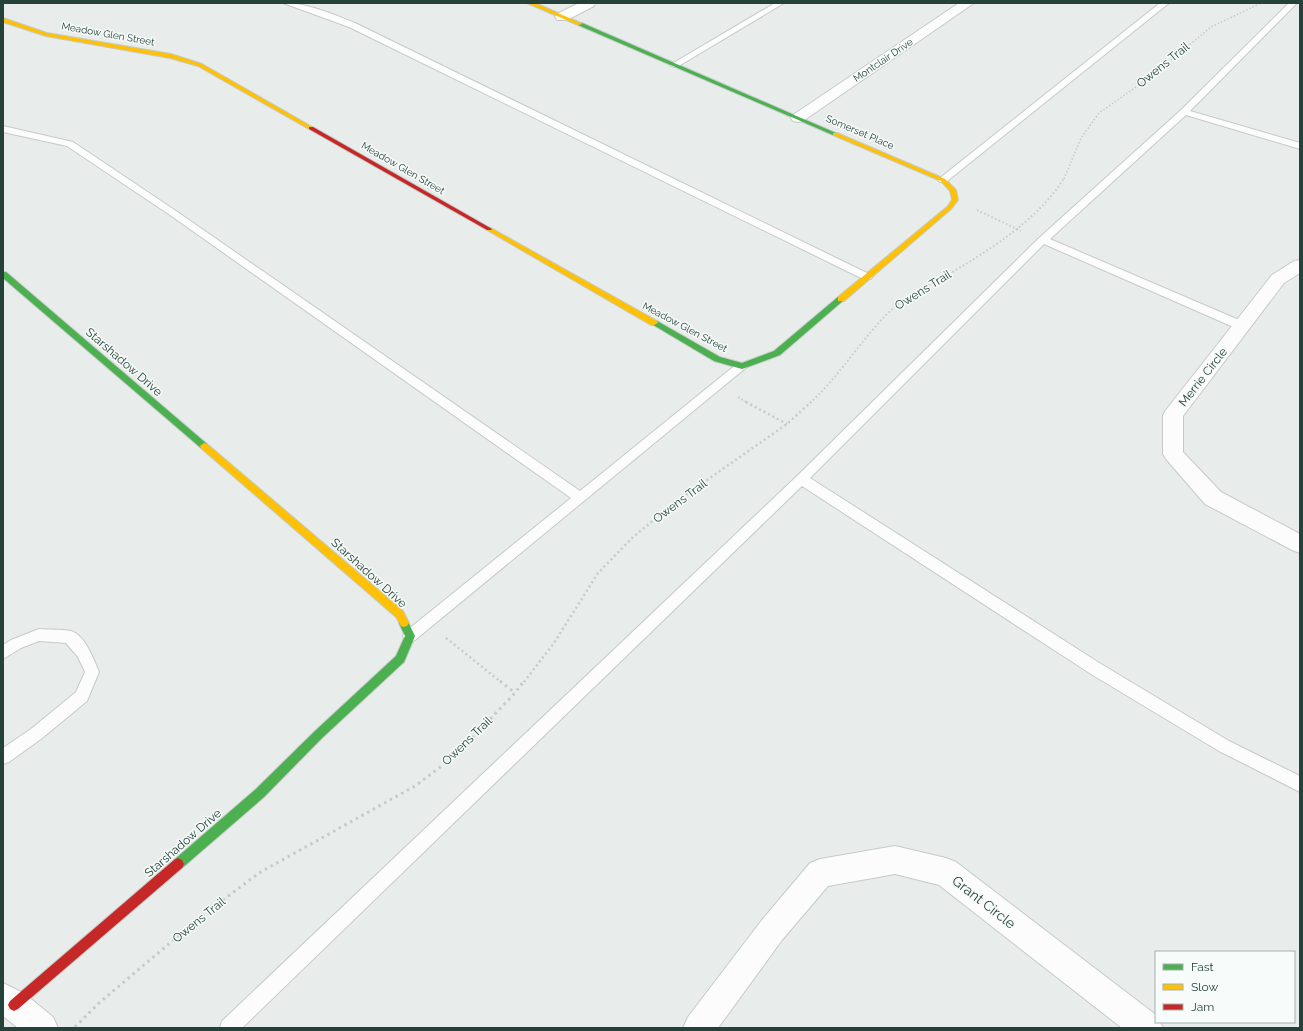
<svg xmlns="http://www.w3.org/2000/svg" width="1303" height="1031" font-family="Raleway,sans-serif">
<rect width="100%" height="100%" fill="#e8edeb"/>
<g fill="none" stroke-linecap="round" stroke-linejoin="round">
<!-- lane casing -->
<g stroke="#c5cac8" stroke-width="2">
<path id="lane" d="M283,3c25,0 49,11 72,20l516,252 1,2 -1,2h-8l-514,-252z
M775,3h9l-107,64h-3l-4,-2z
M1160,3h9l-223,179h-6l-2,-2 2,-2z
M1289,3h8l-107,108 110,32v6l-114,-34 -136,124 196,84 1,3 -1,3h-8l-194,-85 -234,234 291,186 128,77 71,35v16l-81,-41 -128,-77 -289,-188 -560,542h-22l2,-7 575,-545 242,-238 142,-128z
M3,126l70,16 103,69 404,280 158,-128h8l2,3 -333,274 -5,2 -5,-2 -2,-4 2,-4 166,-134 -401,-283 -103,-69 -64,-14z
M39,629c10,1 22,0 32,2 14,4 23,29 28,41l-12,29 -46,38 -32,23 -6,2v-16l28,-19 45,-37 9,-20 -7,-15 -12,-14 -27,-2 -18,7 -18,11v-14l8,-5z"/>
</g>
<!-- street casing -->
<g stroke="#c5cac8" stroke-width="2">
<path id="street" d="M579,3h16l-1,3 -27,14h-10l-2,-3 2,-3z
M959,3h15l-171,118 -5,1 -5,-1 -2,-3 2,-3z
M1300,260v13l-16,10 -101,133v36l38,40 79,42v19l-8,-3 -87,-46 -39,-45 -3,-5v-39l3,-5 106,-135 22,-14z
M895,846l51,12 10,4 200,153v7h4l3,6h-41l-183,-143 -44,-11 -67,12 -46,54 -64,88h-35l5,-11 74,-97 48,-57 10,-4z
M3,983l22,11 28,23 5,11h-40l-15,-12z"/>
</g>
<!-- fast casing -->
<g stroke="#c3cbc8" stroke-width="2">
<path id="fast" d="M578,23h4l256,111 -5,1 -255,-110z
M3,272h3l201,172 1,2 -1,2h-6l-198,-170z
M838,297h6l1,2 -65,56 -38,14 -28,-8 -64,-38 4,-2h3l63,36 22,6 32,-12z
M404,619l3,1 8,16 -11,26 -82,76 -58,59 -82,71 -4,2 -4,-2 -2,-4 2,-4 82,-71 58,-57 82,-76 9,-20 -6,-13 2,-3z"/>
</g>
<!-- slow casing -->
<g stroke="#c3cbc8" stroke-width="2">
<path id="slow" d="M527,3h8l48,21 -5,1z
M3,18l44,15 124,21 31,10 112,64 -5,1 -111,-63 -28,-8 -124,-22 -43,-14z
M833,133h4l108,46 11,11 2,10 -7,9 -107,92h-6v-4l109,-90 5,-7 -2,-9 -9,-10 -108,-46z
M489,227l168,94 1,2 -4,2h-3l-164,-95v-2z
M204,443l3,1 196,167 6,12 -2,3 -3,1 -3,-1 -5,-9 -195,-169 -1,-2z"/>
</g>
<!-- jam casing -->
<g stroke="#c3cbc8" stroke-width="2">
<path id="jam" d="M309,127h4l179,102 -1,1h-4l-178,-101z
M178,858l4,2 2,4 -2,4 -164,141 -4,2 -4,-2 -2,-4 2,-4 164,-141z"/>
</g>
<!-- path-far3 -->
<path stroke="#c3ccca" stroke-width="1.5" stroke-dasharray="1.5 2" stroke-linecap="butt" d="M1064,179l17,-41 18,-25 54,-38 58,-48 50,-24"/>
<!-- path-far2 -->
<path stroke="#c3ccca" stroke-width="2" stroke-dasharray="1.5 2.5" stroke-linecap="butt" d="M977,210l44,21
M738,397l10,6
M810,403c33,-30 55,-71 89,-100 13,-10 30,-18 45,-26 41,-24 95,-57 120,-99"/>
<!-- path-far1 -->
<path stroke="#c3ccca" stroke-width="2.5" stroke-dasharray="2 3" stroke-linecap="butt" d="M746,402l41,22
M446,638l55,44
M524,682l30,-39 44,-70 35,-36 44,-36 110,-77 24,-22"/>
<!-- path -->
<path stroke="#c3ccca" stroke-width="3" stroke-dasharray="2.5 4" stroke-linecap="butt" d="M500,681l15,12
M75,1027l24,-24 104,-88 56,-42 156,-87 39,-29 61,-64 9,-12"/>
<!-- lane -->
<use href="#lane" fill="#fcfcfc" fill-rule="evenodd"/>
<!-- street -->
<use href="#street" fill="#fcfcfc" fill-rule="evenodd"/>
<!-- fast -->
<use href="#fast" fill="#4caf50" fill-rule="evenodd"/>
<!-- slow -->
<use href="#slow" fill="#ffc107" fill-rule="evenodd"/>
<!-- jam -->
<use href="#jam" fill="#c62828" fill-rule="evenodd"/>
</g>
<g text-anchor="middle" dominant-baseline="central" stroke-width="3" stroke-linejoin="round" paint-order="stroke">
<!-- far-street labels -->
<g font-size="10" fill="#24423a" stroke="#f7fbf9">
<text transform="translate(108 34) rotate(10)">Meadow Glen Street</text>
<text transform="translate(883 60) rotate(-34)">Montclair Drive</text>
<text transform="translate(860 132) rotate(23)">Somerset Place</text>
<text transform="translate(403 168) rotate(30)">Meadow Glen Street</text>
<text transform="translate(685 327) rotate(28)">Meadow Glen Street</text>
</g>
<!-- street labels -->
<g font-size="12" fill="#24423a" stroke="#f7fbf9">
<text transform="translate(1163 65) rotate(-39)">Owens Trail</text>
<text transform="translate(923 290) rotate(-32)">Owens Trail</text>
<text transform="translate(124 362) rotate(41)">Starshadow Drive</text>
<text transform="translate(1203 377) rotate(-52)">Merrie Circle</text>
<text transform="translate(680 501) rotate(-37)">Owens Trail</text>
<text transform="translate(369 573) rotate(42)">Starshadow Drive</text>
<text transform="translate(467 741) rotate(-44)">Owens Trail</text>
<text transform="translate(183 843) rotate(-41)">Starshadow Drive</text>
<text transform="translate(199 920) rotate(-39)">Owens Trail</text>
</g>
<!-- near-street labels -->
<g font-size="14" fill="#24423a" stroke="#f7fbf9">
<text transform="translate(984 902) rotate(38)">Grant Circle</text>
</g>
</g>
<!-- border -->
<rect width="1303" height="1031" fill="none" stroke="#24423a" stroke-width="8"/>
<!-- legend -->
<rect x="1155" y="951" width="140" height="72" fill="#f7fbf9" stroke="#a3b1ad"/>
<rect x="1163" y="964" width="20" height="6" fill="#4caf50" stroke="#a3b1ad"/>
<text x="1191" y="971" font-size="12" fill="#24423a">Fast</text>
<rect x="1163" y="984" width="20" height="6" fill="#ffc107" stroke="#a3b1ad"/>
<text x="1191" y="991" font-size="12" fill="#24423a">Slow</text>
<rect x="1163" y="1004" width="20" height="6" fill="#c62828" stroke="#a3b1ad"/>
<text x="1191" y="1011" font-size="12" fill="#24423a">Jam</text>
</svg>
